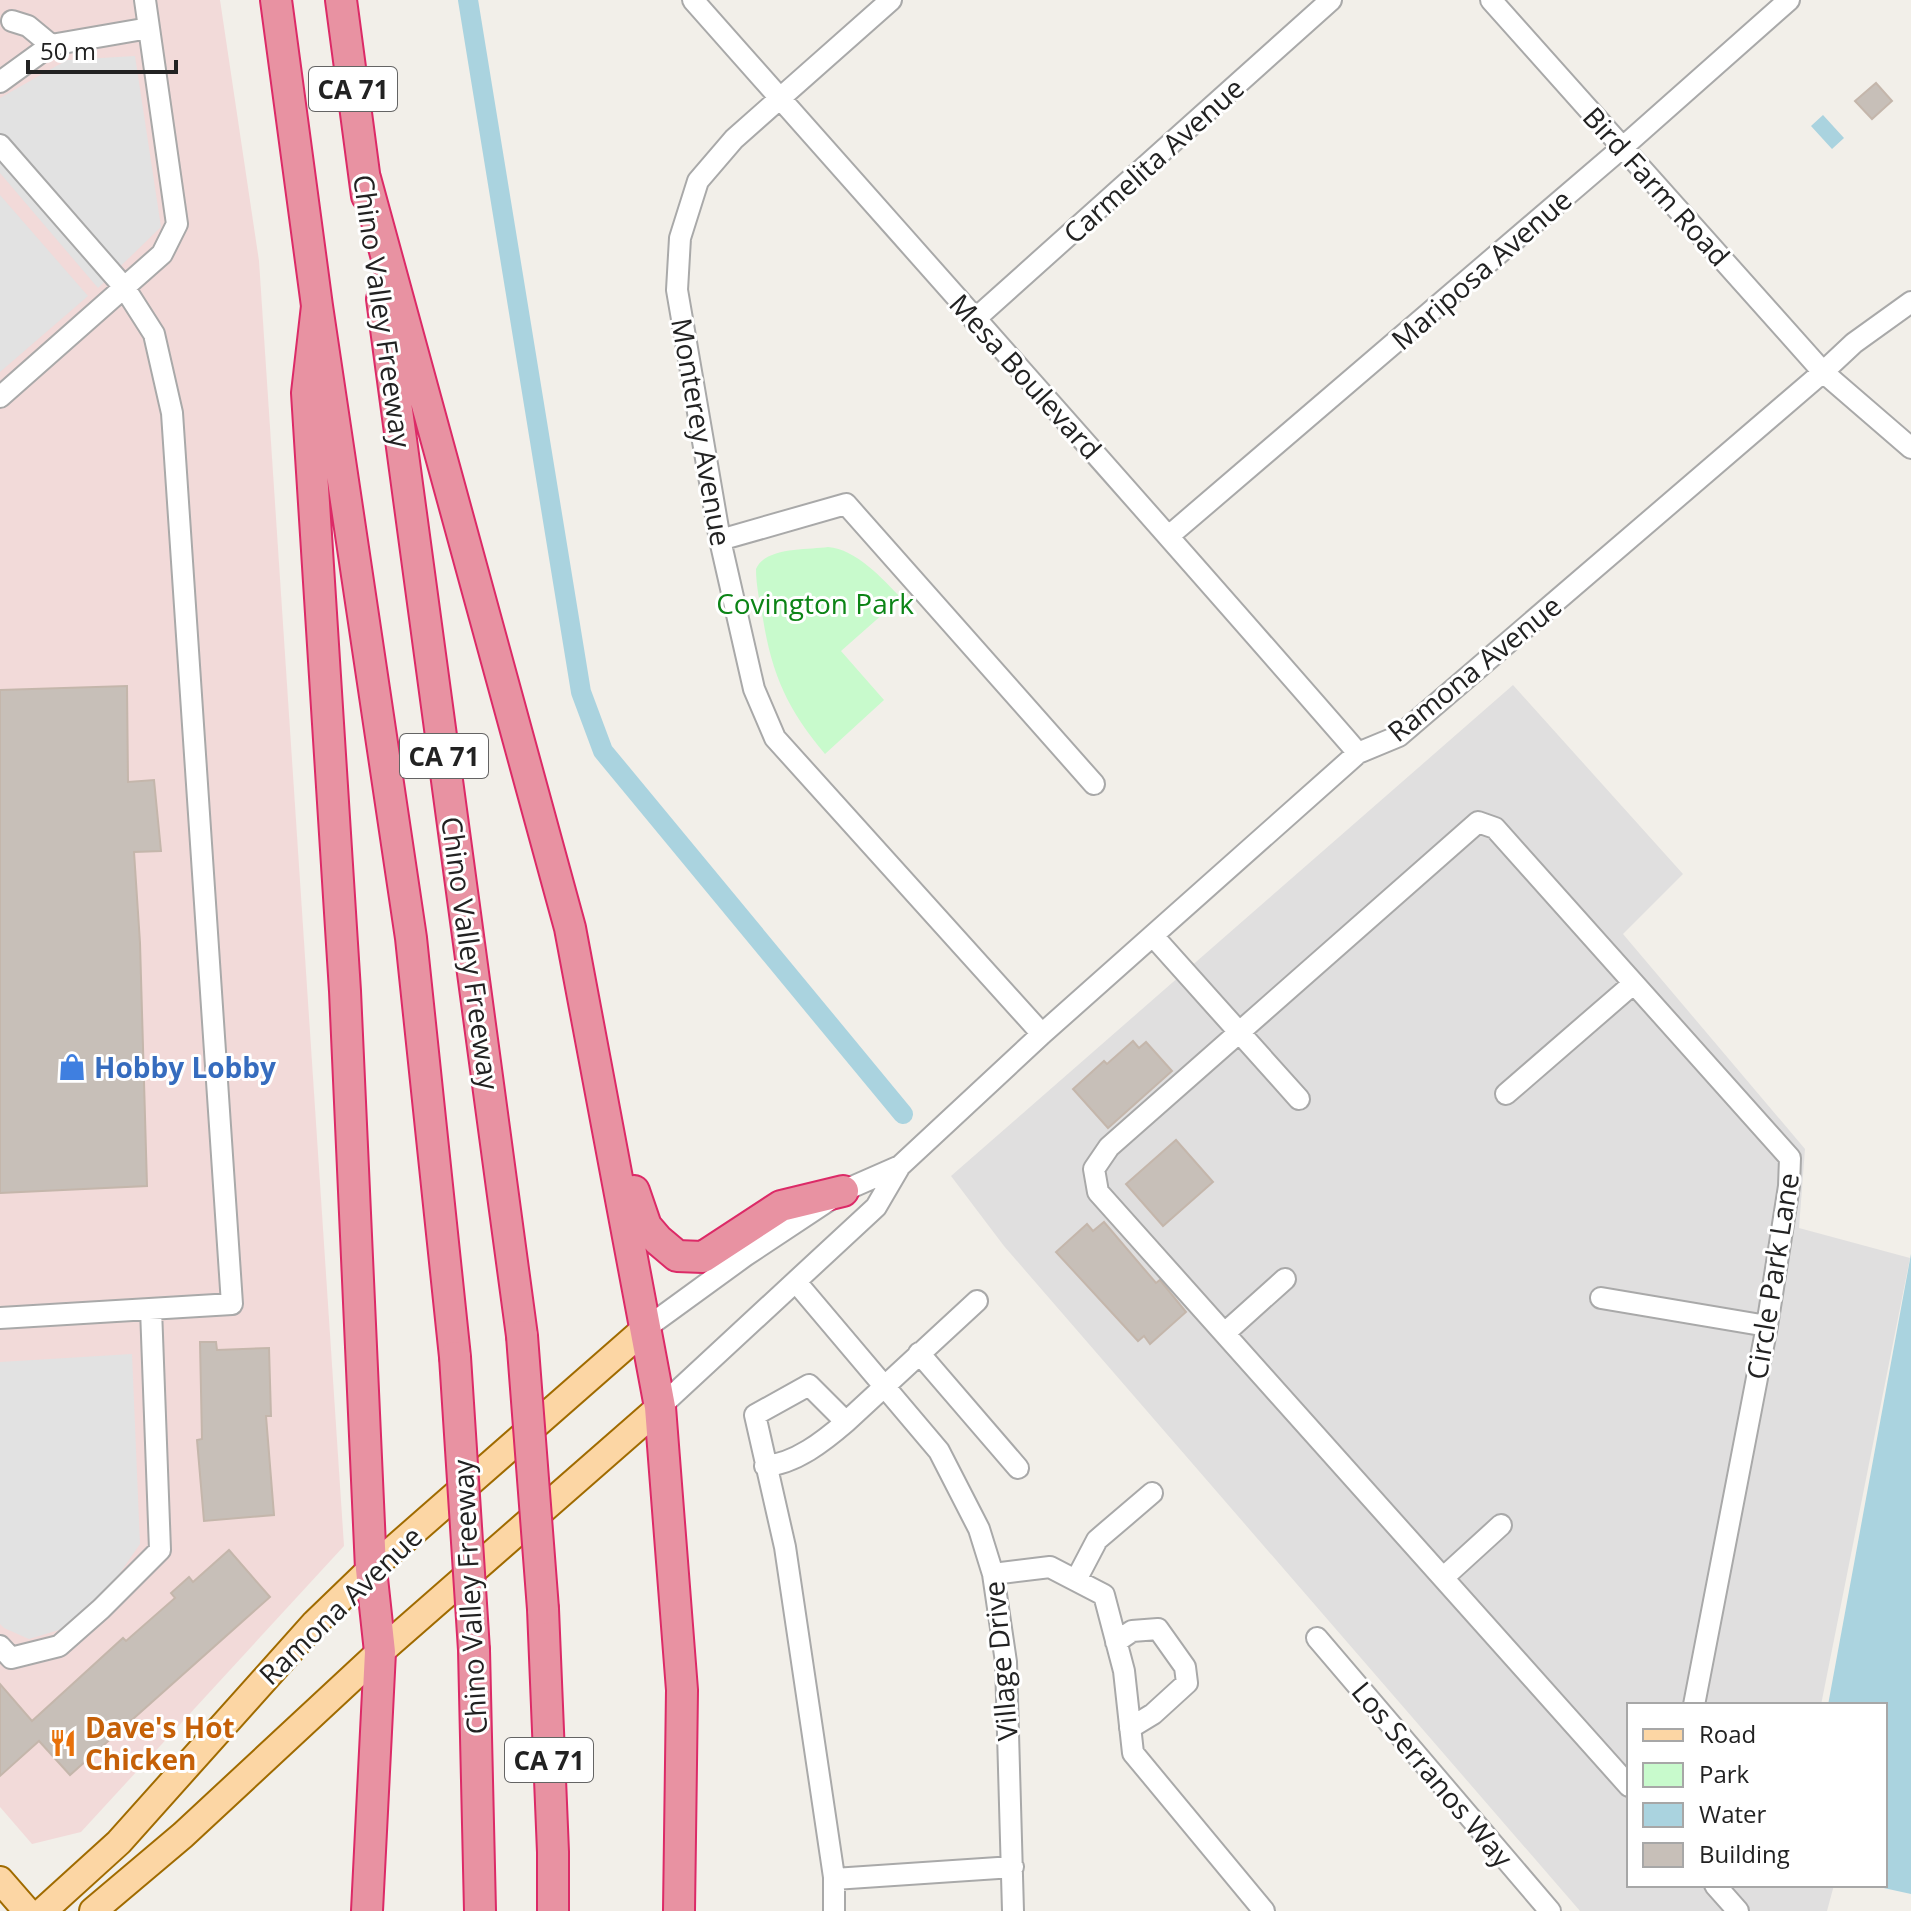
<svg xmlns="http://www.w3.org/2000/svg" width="1911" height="1911" font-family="'Open Sans',sans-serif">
<rect width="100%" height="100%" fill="#f2efe9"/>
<!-- residential -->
<path fill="#e0dfdf" d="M1513,685l170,189 -60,60 182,215 -6,79 111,30 -89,447h-192v180h205l-7,26h-247l-576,-665 -53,-70z"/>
<!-- commercial -->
<path fill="#f2dad9" d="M0,0h220l39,261 85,1285 -263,286 -49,12 -32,-37z"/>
<!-- park -->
<path fill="#c8facc" d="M828,547c28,2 55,32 73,51l-60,53 43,49 -59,54c-37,-44 -53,-79 -62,-135 -3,-16 -7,-33 -7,-50 9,-22 51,-19 72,-22z"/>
<!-- parking -->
<path fill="#e2e2e2" d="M135,56l26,171 -63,61 -98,-115v-75l67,-38z
M0,195l88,101 -88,76z
M132,1354l8,190 -31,45 -50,41 -30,9 -25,-11 -4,-4v-262z"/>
<!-- water -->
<path fill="#aad3df" d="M1823,115l21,23 -12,11 -21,-23z
M1911,1254v640l-41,-9h15v-180h-57z"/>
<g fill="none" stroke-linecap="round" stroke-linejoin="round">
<!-- canal -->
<path stroke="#aad3df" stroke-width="20" d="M468,0l113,692 22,59 300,363"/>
</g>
<!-- building -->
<path fill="#c7bfb8" stroke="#c4b6ab" stroke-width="2" d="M1876,83l16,18 -20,18 -17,-18z
M127,686l1,96 26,-2 7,71 -27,1 6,91 7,243 -147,7v-503z
M1133,1041l6,7 7,-6 26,29 -64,57 -35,-39 31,-28 3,3z
M1176,1140l37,42 -50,44 -37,-42z
M1104,1222l52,61 4,-3 26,32 -36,32 -6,-8 -6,5 -82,-89 31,-28 6,7z
M200,1342h16l1,8 52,-2 2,68h-5l8,99 -70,6 -7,-81 5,-1z
M229,1550l41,47 -200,178 -31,-34 -39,35v-92l32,37 91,-83 3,3 49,-43 -4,-5 18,-16 4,5z"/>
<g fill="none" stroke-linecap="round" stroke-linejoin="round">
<!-- minor casing -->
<g stroke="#a9a9a9" stroke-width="24">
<path id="minor" d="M693,0c222,251 445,500 665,753
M891,0l-157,139 -36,42 -18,57 -3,52 43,250 34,149 21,49 267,296
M1491,0l332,372 88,76
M12,21l16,5 23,19
M0,82l51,-37 98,-17
M0,145l124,142 30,47 18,79 60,891 -232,14
M974,320l357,-320
M0,397l162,-143 15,-30 -32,-224
M1170,535l453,-388 166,-147
M720,540l126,-36 248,280
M1153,936l146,163
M1506,1094l127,-110
M796,1282l143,169 40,78 14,45 13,88 7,249
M1601,1298l166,28
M646,1328l99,-72 98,-65 57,-25
M1226,1332l59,-53
M919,1353l99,115
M660,1407l216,-200 24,-41 142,-132 316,-281 41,-17 424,-364 31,-29 57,-41
M846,1422l131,-121
M765,1466c30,-2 59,-25 81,-44l-37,-37 -54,30 30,132 49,330v34
M993,1574l57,-7 54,28 20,76 9,82 131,158
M1444,1577l57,-52
M1076,1580l21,-40 55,-47
M1317,1638l233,273
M1116,1642l16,-11 26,-2 27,38 2,16 -34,31 -23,14
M0,1646l11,12 48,-12 42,-37 59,-59 -9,-241
M1629,1786l-531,-594 -4,-23 15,-22 369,-325 17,6 295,330 -1,28 -22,140 -73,379
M834,1879l179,-12
M1715,1885l23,26"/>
</g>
<!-- major casing -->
<g stroke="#a06b00" stroke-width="30">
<path id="major" d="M0,1880l27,31
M43,1911l76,-69 196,-219 56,-54 275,-241
M93,1911l90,-76 197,-183 280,-245"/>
</g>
<!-- highway casing -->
<g stroke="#dc2a67" stroke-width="34">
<path id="highway" d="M276,0l41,306 94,632 44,419
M341,0l26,196
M365,178l205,750 90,479 22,283 -3,221
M382,299l140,1037
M317,306l-10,87 38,598 26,578 9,83 -13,259
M634,1191l12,35 12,14 19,16 26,1 78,-51 62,-15
M543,1609l10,243v59
M474,1650l6,261"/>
</g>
<!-- minor -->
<use href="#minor" stroke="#fff" stroke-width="20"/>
<!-- major -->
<use href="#major" stroke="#fcd6a4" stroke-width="26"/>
<!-- highway -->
<use href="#highway" stroke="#e892a2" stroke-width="30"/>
<!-- highway-bridge casing -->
<g stroke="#dc2a67" stroke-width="34" stroke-linecap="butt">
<path id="highway-bridge" d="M522,1336l21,273
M455,1357l19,293"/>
</g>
<!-- highway-bridge -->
<use href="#highway-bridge" stroke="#e892a2" stroke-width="30"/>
</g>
<!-- icons -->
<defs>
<g id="shop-bare" transform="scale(2.16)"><path d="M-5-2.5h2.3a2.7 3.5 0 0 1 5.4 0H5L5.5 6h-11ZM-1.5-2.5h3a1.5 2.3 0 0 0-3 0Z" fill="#3f7fe0" stroke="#fff" stroke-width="2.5" paint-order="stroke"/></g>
<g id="restaurant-bare" transform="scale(2.16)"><path d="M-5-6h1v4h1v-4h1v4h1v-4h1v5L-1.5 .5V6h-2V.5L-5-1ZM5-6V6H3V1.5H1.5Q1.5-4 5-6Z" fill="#e8710a" stroke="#fff" stroke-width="2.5" paint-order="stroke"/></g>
</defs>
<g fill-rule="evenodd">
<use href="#shop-bare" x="72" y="1067"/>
<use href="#restaurant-bare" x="63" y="1743"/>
</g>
<g text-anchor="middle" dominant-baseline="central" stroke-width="6" stroke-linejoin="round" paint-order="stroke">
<!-- shield labels -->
<g fill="#fff" stroke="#646464" stroke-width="2">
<rect x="309" y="67" width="88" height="44" rx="6"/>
<rect x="400" y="734" width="88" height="44" rx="6"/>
<rect x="505" y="1738" width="88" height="44" rx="6"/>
</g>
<g font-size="26" font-weight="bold" fill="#222">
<text x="353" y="89">CA 71</text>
<text x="444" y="756">CA 71</text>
<text x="549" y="1760">CA 71</text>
</g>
<!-- street labels -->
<g font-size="28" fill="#222" stroke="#fff">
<text transform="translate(1153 160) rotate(-42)">Carmelita Avenue</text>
<text transform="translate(1657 186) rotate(48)">Bird Farm Road</text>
<text transform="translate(1481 269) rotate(-41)">Mariposa Avenue</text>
<text transform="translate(383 311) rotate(82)">Chino Valley Freeway</text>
<text transform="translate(1026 376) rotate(48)">Mesa Boulevard</text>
<text transform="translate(702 432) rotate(80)">Monterey Avenue</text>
<text transform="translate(1474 668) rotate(-39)">Ramona Avenue</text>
<text transform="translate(471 953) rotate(82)">Chino Valley Freeway</text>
<text transform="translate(1772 1276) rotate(-81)">Circle Park Lane</text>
<text transform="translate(469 1597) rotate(-93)">Chino Valley Freeway</text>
<text transform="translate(340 1605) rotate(-44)">Ramona Avenue</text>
<text transform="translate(1000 1661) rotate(-95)">Village Drive</text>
<text transform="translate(1433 1774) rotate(50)">Los Serranos Way</text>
</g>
<!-- park labels -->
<g font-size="28" fill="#0c8416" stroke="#fff">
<text x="815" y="603">Covington Park</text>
</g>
<!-- shop labels -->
<g font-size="28" font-weight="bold" fill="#366cbe" stroke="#fff" text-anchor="start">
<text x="94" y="1067">Hobby Lobby</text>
</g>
<!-- food labels -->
<g font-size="28" font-weight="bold" fill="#c56008" stroke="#fff" text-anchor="start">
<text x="85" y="1727">Dave's Hot<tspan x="85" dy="32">Chicken</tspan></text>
</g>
</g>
<!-- legend -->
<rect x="1627" y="1703" width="260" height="184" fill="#ffffff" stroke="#a7a7a7" stroke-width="2"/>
<rect x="1643" y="1729" width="40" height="12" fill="#fcd6a4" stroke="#a7a7a7" stroke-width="2"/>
<text x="1699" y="1743" font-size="24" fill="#222222">Road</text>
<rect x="1643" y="1763" width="40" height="24" fill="#c8facc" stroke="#a7a7a7" stroke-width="2"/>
<text x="1699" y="1783" font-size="24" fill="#222222">Park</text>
<rect x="1643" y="1803" width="40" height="24" fill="#aad3df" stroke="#a7a7a7" stroke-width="2"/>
<text x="1699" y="1823" font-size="24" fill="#222222">Water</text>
<rect x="1643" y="1843" width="40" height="24" fill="#c7bfb8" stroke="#a7a7a7" stroke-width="2"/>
<text x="1699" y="1863" font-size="24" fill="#222222">Building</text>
<!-- scale -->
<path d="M28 60v12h148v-12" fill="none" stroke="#222222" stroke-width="4"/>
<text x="40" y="60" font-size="24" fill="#222222" stroke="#ffffff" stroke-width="6" paint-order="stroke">50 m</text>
</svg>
